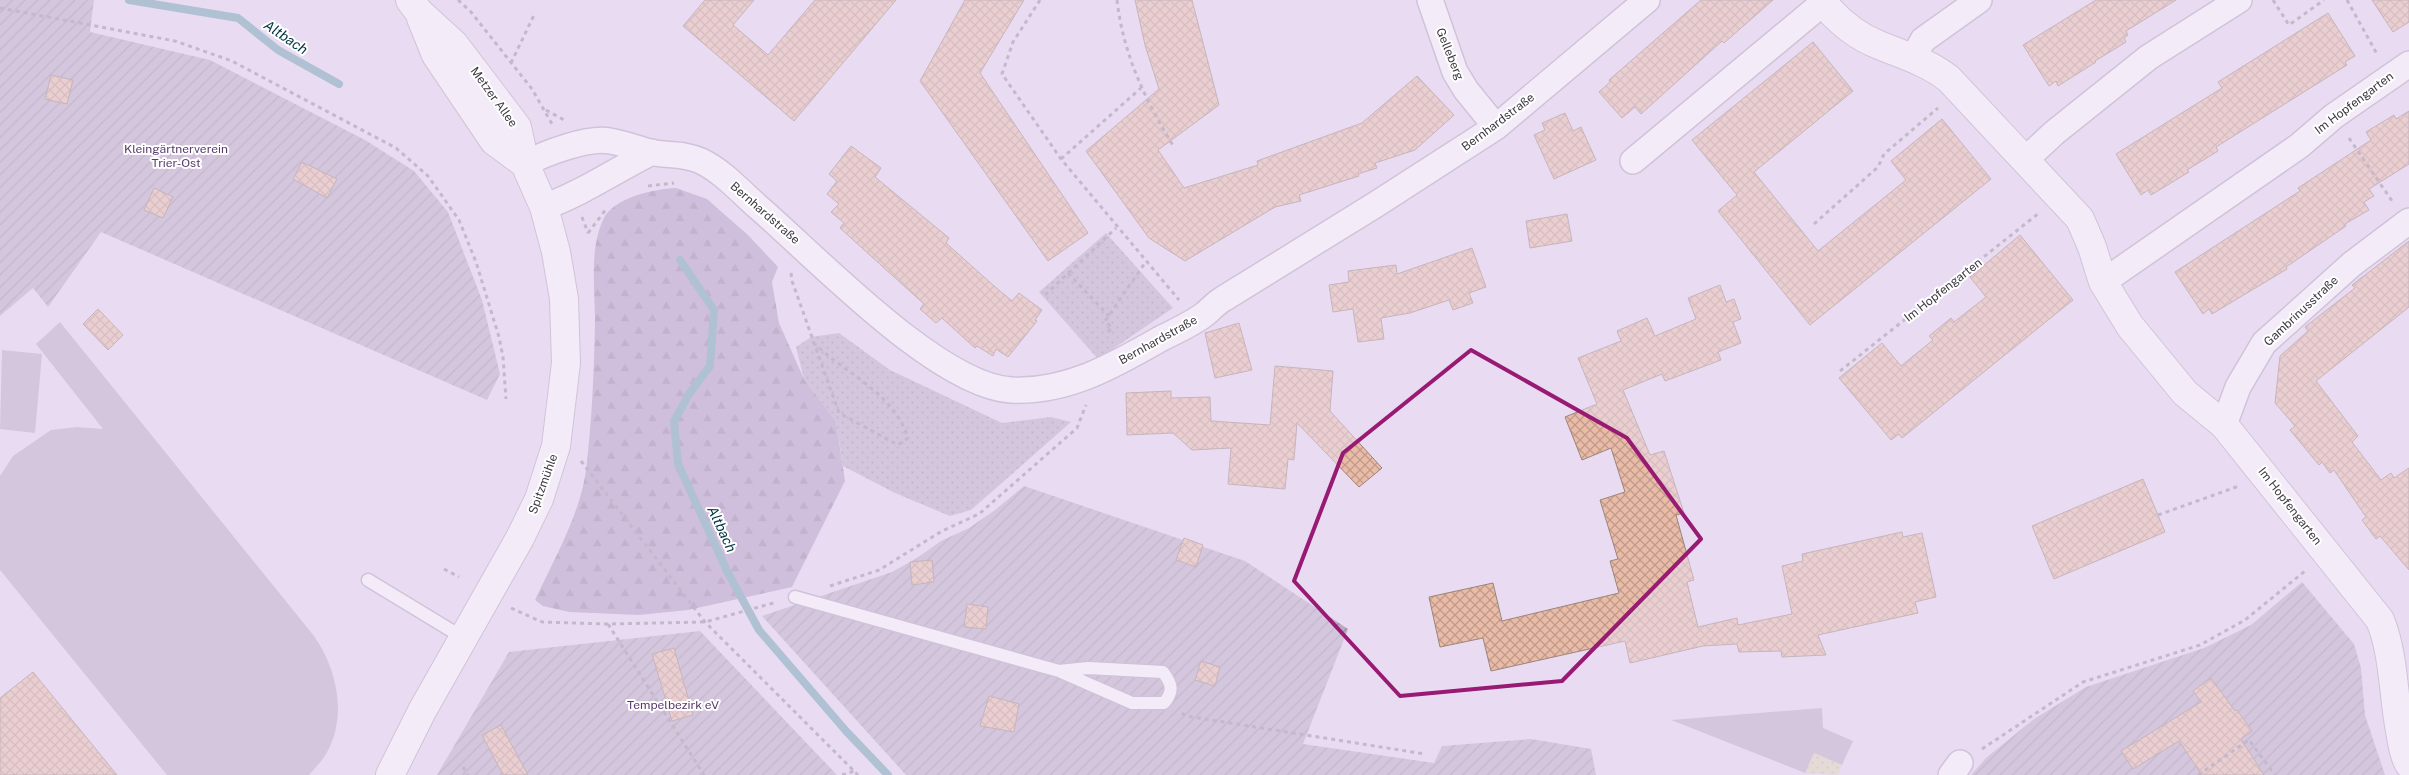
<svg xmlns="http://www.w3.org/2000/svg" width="2409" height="775" font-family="'Public Sans',sans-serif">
<defs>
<pattern id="forest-firs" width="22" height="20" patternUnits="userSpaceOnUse" patternTransform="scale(1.25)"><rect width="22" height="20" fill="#b29bc2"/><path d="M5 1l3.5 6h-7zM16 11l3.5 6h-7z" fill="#927f9f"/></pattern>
<pattern id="sand-dots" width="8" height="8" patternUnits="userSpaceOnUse" patternTransform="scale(1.25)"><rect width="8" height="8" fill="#e2d8b3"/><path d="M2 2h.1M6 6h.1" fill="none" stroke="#c3ba9b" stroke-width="1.8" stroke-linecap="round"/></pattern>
<pattern id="park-dots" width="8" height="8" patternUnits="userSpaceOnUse" patternTransform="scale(1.25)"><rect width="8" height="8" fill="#baabc4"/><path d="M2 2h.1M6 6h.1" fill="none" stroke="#998ca1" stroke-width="1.8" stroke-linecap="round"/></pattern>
<pattern id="garden-furrows" width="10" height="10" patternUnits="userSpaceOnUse" patternTransform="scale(1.25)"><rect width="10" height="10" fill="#baabc4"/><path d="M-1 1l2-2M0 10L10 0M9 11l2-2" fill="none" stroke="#998ca1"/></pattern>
<pattern id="building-cross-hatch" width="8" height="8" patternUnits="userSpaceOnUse" patternTransform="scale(1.25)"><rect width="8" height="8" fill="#eabca7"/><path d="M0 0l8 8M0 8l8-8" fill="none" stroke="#bf9a8a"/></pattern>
</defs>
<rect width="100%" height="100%" fill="#e9dcf2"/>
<!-- forest -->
<path fill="url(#forest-firs)" d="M676,188l31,11 42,37 29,31 -6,15 7,41 25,56 32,42 9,60 -53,106 -104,23 -49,5 -70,-3 -26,-6 -8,-6c19,-41 45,-85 51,-130 6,-49 8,-99 9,-148 0,-33 -6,-71 8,-102 10,-23 52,-31 73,-32z"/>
<!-- sand -->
<path fill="url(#sand-dots)" d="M1814,753l28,12 -4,10 -33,-2z"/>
<!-- park -->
<path fill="url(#park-dots)" d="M1106,233l67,75 -75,51 -59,-67z
M839,333l51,37 112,53 49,-6 20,5 -100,88 -21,6 -55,-23 -52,-27 -7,-45 -32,-42 -8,-32 15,-10z"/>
<!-- garden -->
<path fill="url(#garden-furrows)" d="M0,0h94l-4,32 120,28 155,80 49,31 34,41 34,88 18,74 -13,26 -386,-168 -53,75 -15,-19 -33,28z
M1024,486l221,75 103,68 -45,115 131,19 8,-17 89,-7 60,10 5,26h-690l-144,-159 130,-44 25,-14 24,-17 28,-13 26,-18z
M2302,582l52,62 7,24 4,47 20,60h-414l15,-17 48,-39 52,-32 118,-39 47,-23z
M700,631l137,144h-400l72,-123z"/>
<!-- pitch -->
<path fill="#baabc4" d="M60,322l254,314c23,33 34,80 12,118 -4,7 -11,14 -17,21h-142l-167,-205v-94l13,-20 38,-26 26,-3 26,2 -67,-85z
M2,350l40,4 -7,79 -35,-4z
M1822,708l1,20 30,13 -11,24 -28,-12 -9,20 -134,-53z"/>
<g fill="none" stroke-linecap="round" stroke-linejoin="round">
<!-- stream -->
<path stroke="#6ba1b0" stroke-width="8" d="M129,0l109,18 40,32 61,34
M680,260l34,50 -4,56 -21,28 -15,27 4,43 49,107 32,59 87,101 42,44"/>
</g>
<!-- building -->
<path fill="url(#building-cross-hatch)" stroke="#9c847a" d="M705,0h49l-21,25 35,30 47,-55h81l-102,121 -111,-95z
M965,0h59l-44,73 108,160 -40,28 -128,-180z
M1135,0h57l27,105 -61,45 26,38 74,-23 -1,-4 105,-38 55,-47 37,39 -39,35 -40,13 2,5 -19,6 1,2 -60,19 2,6 -26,6 -90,54 -36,-23 -63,-87 73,-62 -14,-44z
M1701,0h72l-49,43 -2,-2 -81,73 -6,-7 -13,11 -23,-26 11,-10 -1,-2z
M2096,0h80l-50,31 2,4 -4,3 2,4 -31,19 1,1 -38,24 -2,-5 -7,5 -26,-41z
M2372,0h37v22l-16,10z
M2328,13l27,43 -10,6 2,3 -131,82 2,4 -31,19 2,2 -38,23 -3,-5 -7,5 -25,-41 106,-66 -4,-6z
M1813,42l40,49 -99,81 64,79 88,-71 -15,-19 51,-42 49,60 -181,146 -92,-114 19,-16 -45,-55z
M51,75l22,5 -6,24 -22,-5z
M2409,111v53l-40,25 5,7 -10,6 5,8 -24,14 1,2 -60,41 1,2 -75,45 -3,-5 -6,5 -28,-42 125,-81 -2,-3 73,-48 -5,-8 28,-17 2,4z
M1565,113l8,18 8,-4 15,33 -42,19 -20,-44 11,-5 -3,-7z
M851,146l30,22 -6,9 74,61 -3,5 47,42 19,16 7,-8 23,17 -7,10 2,1 -29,36 -12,-8 -3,7 -16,-10 -2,2 -33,-30 -6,5 -16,-14 4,-5 -84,-76 4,-5 -13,-11 8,-8 -12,-10 10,-13 -8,-7z
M302,162l35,17 -10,19 -34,-19z
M154,188l19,9 -10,21 -19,-8z
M1567,214l5,27 -42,7 -4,-27z
M2020,235l53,65 -171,138 -3,-4 -8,6 -52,-62 43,-35 19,23 32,-26 -4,-4 22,-18 3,4 32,-25 -16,-20z
M2409,241v66l-93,74 42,55 -6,6 29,38 10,-7 3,5 15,-10v102l-29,-34 -4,3 -14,-19 4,-3 -32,-47 -4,3 -8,-11 -3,3 -29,-35 5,-4 -20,-23 5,-47 28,-25 -3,-4 50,-39 -3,-3z
M1472,248l14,39 -17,6 4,10 -20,7 -4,-10 -39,13 -29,5 3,21 -26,3 -5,-33 -20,3 -4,-27 20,-3 -1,-11 48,-6 1,9z
M1720,285l6,17 8,-3 7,20 -8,3 8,21 -23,9 3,8 -56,21 -3,-7 -39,16 27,65 14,-4 20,62 -8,2 18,65 -7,2 11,45 39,-9 1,7 54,-11 -10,-48 21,-5 -1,-7 100,-22 1,5 19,-4 14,64 -21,5 3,11 -100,22 8,20 -44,2 -1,-6 -42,1 -2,-8 -34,2 -73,17 -5,-22 -134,30 -8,-33 -43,9 -11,-50 64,-14 9,38 117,-28 -9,-32 8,-2 -18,-59 25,-8 -14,-44 -29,12 -17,-43 32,-13 -19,-46 43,-17 -4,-10 30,-13 8,18 41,-17 -8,-21z
M98,309l25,26 -15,15 -25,-26z
M1239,323l13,47 -37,8 -10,-45z
M1275,366l58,5 -3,40 52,57 -23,19 -62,-64 -3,37 -6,-1 -3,30 -57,-5 3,-36 -39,2 -19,-17 -46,2 -1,-42 45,-2v7l39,-1 1,24 59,4z
M2143,479l22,53 -111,47 -22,-53z
M1184,538l19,7 -7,22 -20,-7z
M932,560l2,22 -22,3 -2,-23z
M967,604l21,3 -2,22 -22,-2z
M674,648l19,67 -21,6 -20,-67z
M1201,661l19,6 -5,19 -20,-6z
M33,672l84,103h-117v-77z
M2211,678l24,33 2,-1 15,21 -11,8 23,36h-62l-23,-34 -46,28 -12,-18 80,-49 -8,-11z
M989,696l30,8 -5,28 -34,-6z
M501,725l27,50h-25l-21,-40z"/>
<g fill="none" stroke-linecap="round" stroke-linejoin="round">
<!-- service casing -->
<g stroke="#b2a5bb" stroke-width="15">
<path id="service" d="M368,580l94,57
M795,597l264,74 73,32h32c10,-12 8,-19 -1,-31l-75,-4 -29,3"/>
</g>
<!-- minor casing -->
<g stroke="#b2a5bb" stroke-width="28">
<path id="minor" d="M1430,0l25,72 11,18 30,37
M1913,58l10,-18 56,-40
M2025,160l29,-27 95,-76 90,-57
M1633,161l190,-158
M525,164c20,-11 63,-27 85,-23 13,2 26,7 39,11 18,4 35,1 52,9 21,10 39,30 57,46 57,49 180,179 253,183 56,3 104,-25 151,-52 14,-7 30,-14 43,-24 6,-5 11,-11 18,-15l152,-94 121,-78 151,-127
M544,207c39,-14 72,-37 108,-55
M2103,282l196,-136 35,-30 75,-52
M2224,425l14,-38 26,-44 88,-79 57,-43
M1951,775l9,-12"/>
</g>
<!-- tertiary casing -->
<g stroke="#b2a5bb" stroke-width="30">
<path id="tertiary" d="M1821,0c15,19 35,36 58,45 24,10 49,17 70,34l131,140 12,28 11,35 27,44 55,67 39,32 156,195c14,34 13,74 20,111 2,11 3,23 9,33
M421,18l15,37 58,86 31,23
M390,775l32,-64 98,-173 19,-39 17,-53 10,-83 -2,-64 -8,-47 -12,-45 -19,-43 -8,-37 -63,-83 -35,-32 -9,-12"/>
</g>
<!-- path -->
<path stroke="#978e9d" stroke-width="3" stroke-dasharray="4 4" stroke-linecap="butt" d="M458,0l13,12 61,77 20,35
M1040,0l-27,42 -11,32 59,85 118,141
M1117,0c6,54 29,102 57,147
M2273,0l16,25 35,-25
M2347,0l30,54
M0,8l175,33 57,20 164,87 32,28 31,44 17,42 23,75 4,20 3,42
M511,63l24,-50
M546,110l18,10
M2349,138l43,63
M1061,159l80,-71
M648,186l26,-3
M582,217l6,16
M1814,224l64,-57 6,-13 54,-46
M588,233l19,-25
M791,273l1,8 47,132 59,32 10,-7c-15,-46 -61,-63 -93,-94
M1068,273l41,43
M1045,295l71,-67
M1108,332l4,-4 -7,-7 40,-58
M1840,371l199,-158
M581,461l124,161 153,153
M2158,515l81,-29
M444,569l15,8
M830,586l49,-16 63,-39 37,-17 98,-86 9,-23
M511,608l31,14 66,2 97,-2 72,-20
M608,624l96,151
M1182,713l4,3 239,38
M1982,749l101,-67 117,-37 45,-25 60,-49
M463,767l5,8
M842,775l12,-4
M2198,775l51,-35 26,35"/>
<!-- service -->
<use href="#service" stroke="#fff" stroke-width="12"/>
<!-- minor -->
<use href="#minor" stroke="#fff" stroke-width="25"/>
<!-- tertiary -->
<use href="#tertiary" stroke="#fff" stroke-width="28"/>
</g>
<!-- marked area -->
<path d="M0 0H2409V775H0ZM1471,350l156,88 74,101 -139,142 -162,15 -106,-115 49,-128z" fill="#e9dcf2" fill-opacity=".55" fill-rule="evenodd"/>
<path fill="none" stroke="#981a72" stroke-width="4" stroke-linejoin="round" d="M1471,350l156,88 74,101 -139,142 -162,15 -106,-115 49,-128z"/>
<g text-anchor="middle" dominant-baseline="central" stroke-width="4" stroke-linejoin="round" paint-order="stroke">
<!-- street labels -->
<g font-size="12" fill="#3e3942" stroke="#fff">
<text transform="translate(1450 54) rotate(68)">Gelleberg</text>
<text transform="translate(494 97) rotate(54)">Metzer Allee</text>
<text transform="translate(2354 103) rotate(-37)">Im Hopfengarten</text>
<text transform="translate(1498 122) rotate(-37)">Bernhardstraße</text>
<text transform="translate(765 213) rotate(41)">Bernhardstraße</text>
<text transform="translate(1943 290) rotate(-38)">Im Hopfengarten</text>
<text transform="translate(2301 311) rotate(-43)">Gambrinusstraße</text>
<text transform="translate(1158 340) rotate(-29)">Bernhardstraße</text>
<text transform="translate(543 484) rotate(-70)">Spitzmühle</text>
<text transform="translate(2290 506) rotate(52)">Im Hopfengarten</text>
</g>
<!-- park labels -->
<g font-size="12" fill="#593a6d" stroke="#fff">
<text x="176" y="149">Kleingärtnerverein<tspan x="176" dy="14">Trier-Ost</tspan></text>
<text x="673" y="705">Tempelbezirk eV</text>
</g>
<!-- water labels -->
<g font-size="14" font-style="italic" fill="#003541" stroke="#fff">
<text transform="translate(286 37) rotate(34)">Altbach</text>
<text transform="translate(722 529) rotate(65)">Altbach</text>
</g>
</g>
</svg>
